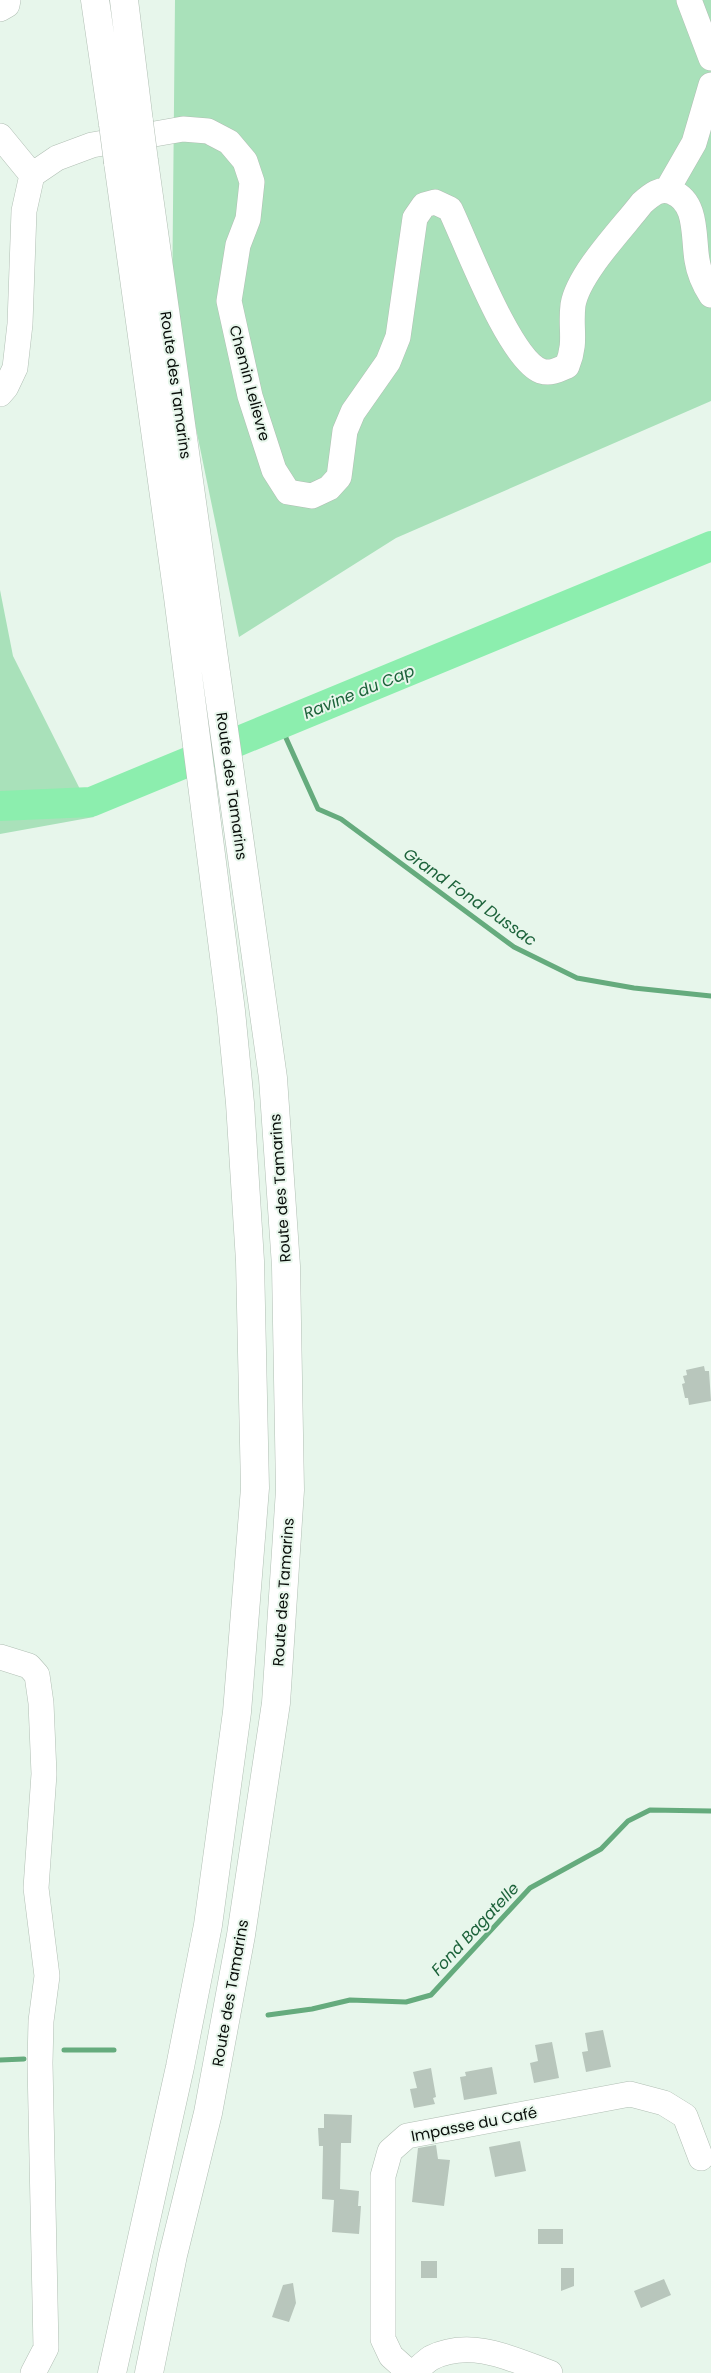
<svg xmlns="http://www.w3.org/2000/svg" width="711" height="2373" font-family="Poppins,sans-serif">
<rect width="100%" height="100%" fill="#e7f6eb"/>
<!-- green -->
<path fill="#a9e1ba" d="M175,0h536v401l-315,137 -157,99 -67,-325z
M0,590l13,66 81,161 -94,17z"/>
<g fill="none" stroke-linecap="round" stroke-linejoin="round">
<!-- stream -->
<path stroke="#65ab7d" stroke-width="5" d="M285,721l1,17 32,71 23,10 173,128 63,31 57,10 77,8
M268,2015l44,-6 38,-9 56,2 25,-7 99,-107 71,-39 27,-28 22,-11 61,1
M64,2050h50
M0,2060l24,-1"/>
<!-- river -->
<path stroke="#8ceeae" stroke-width="30" d="M0,806l91,-4 620,-256"/>
</g>
<!-- building -->
<path fill="#b8c6bc" d="M704,1366l1,5h4l2,30 -22,4 -1,-7h-3l-3,-14 3,-1 -2,-7 4,-1 -1,-5z
M603,2030l8,37 -25,5 -4,-20 6,-1 -3,-18z
M552,2042l7,36 -25,5 -4,-20 8,-2 -3,-16z
M492,2067l5,27 -33,6 -4,-23 6,-1 -1,-4z
M431,2068l5,29 -3,1 2,6 -21,4 -4,-19 7,-1 -4,-16z
M324,2114l28,1 -1,28h-10l-1,46 19,2 -1,15h3l-2,28 -27,-2 2,-32 -12,-1 1,-53h-4l-1,-18h6z
M520,2141l6,30 -31,6 -6,-30z
M436,2145l2,14 12,1 -6,46 -32,-4 6,-54z
M538,2229h25v15h-25z
M421,2261h16v17h-16z
M561,2268h13v18l-13,5z
M664,2279l7,16 -30,13 -7,-17z
M293,2283l3,20 -7,19 -17,-5 11,-32z"/>
<g fill="none" stroke-linecap="round" stroke-linejoin="round">
<!-- minor casing -->
<g stroke="#b1bfb4" stroke-width="26">
<path id="minor" d="M689,0l22,58
M0,9l7,-4 1,-5
M0,136l32,39
M667,190l27,-47 17,-58
M0,394l6,-7 9,-19 5,-44 4,-113 8,-36 25,-17 35,-13 91,-16 25,2 21,11 16,19 7,21 -4,37 -10,26 -9,56 21,95 24,74 14,22 24,4 17,-8 10,-11 6,-46 8,-19 35,-50 10,-25 17,-119 9,-13 11,-3 15,7c16,33 59,150 91,162 10,3 17,-1 26,-5 10,-24 3,-37 6,-61 5,-31 49,-76 69,-102 9,-8 18,-16 30,-11 26,10 21,45 25,68 2,13 7,24 14,35
M0,1657l29,9 8,9 4,28 3,71 -8,114 11,88 -6,45 -1,42 6,285 -13,25
M410,2373l-19,-17 -8,-17v-163l7,-25 17,-15 223,-42 34,9 21,13 16,42
M413,2373c6,-5 12,-11 18,-15 40,-20 81,1 119,15"/>
</g>
<!-- highway casing -->
<g stroke="#b1bfb4" stroke-width="29">
<path id="highway" d="M95,0l18,124
M124,0l15,122
M144,161l129,917 13,188 4,224 -14,213 -35,232 -33,178 -35,142 -24,118
M112,2373l68,-306 28,-142 29,-213 18,-224 -5,-227 -10,-158 -9,-92 -53,-414 -60,-435"/>
</g>
<!-- minor -->
<use href="#minor" stroke="#fff" stroke-width="25"/>
<!-- highway -->
<use href="#highway" stroke="#fff" stroke-width="28"/>
<!-- highway-bridge casing -->
<g stroke="#b1bfb4" stroke-width="29" stroke-linecap="butt">
<path id="highway-bridge" d="M139,122l5,39
M113,124l5,38"/>
</g>
<!-- highway-bridge -->
<use href="#highway-bridge" stroke="#fff" stroke-width="28"/>
</g>
<g text-anchor="middle" dominant-baseline="central" stroke-width="4" stroke-linejoin="round" paint-order="stroke">
<!-- street labels -->
<g font-size="15" fill="#090e0a" stroke="#e7f6eb">
<text transform="translate(250 383) rotate(75)">Chemin Lelievre</text>
<text transform="translate(176 385) rotate(82)">Route des Tamarins</text>
<text transform="translate(232 786) rotate(82)">Route des Tamarins</text>
<text transform="translate(280 1188) rotate(-94)">Route des Tamarins</text>
<text transform="translate(283 1592) rotate(-86)">Route des Tamarins</text>
<text transform="translate(230 1993) rotate(-80)">Route des Tamarins</text>
<text transform="translate(474 2124) rotate(-11)">Impasse du Café</text>
</g>
<!-- water labels -->
<g font-size="16" font-style="italic" fill="#1c623a" stroke="#e7f6eb">
<text transform="translate(359 692) rotate(-22)">Ravine du Cap</text>
<text transform="translate(470 897) rotate(35)">Grand Fond Dussac</text>
<text transform="translate(475 1929) rotate(-47)">Fond Bagatelle</text>
</g>
</g>
</svg>
